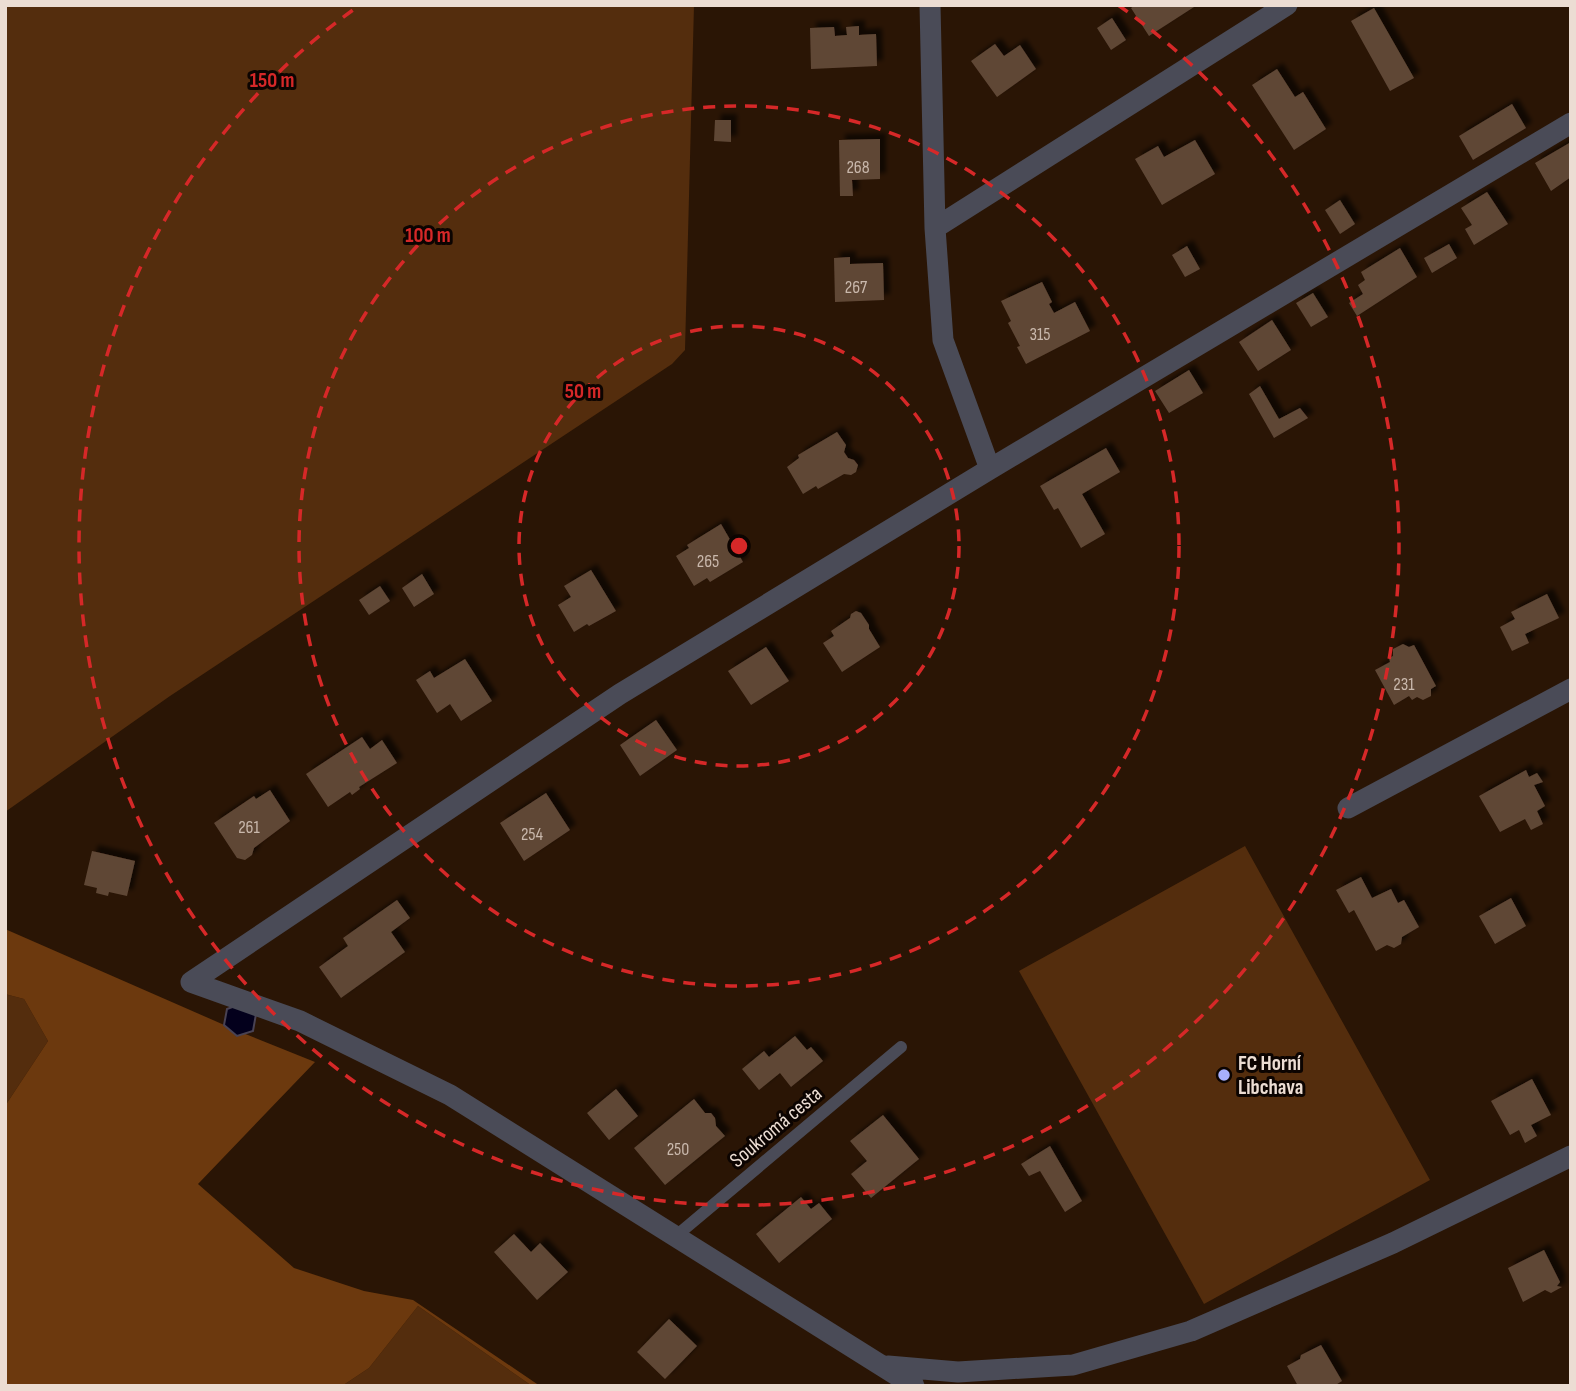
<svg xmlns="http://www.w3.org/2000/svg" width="1576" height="1391" font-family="'Sofia Sans Condensed',sans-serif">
<defs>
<filter id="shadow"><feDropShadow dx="6" dy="-6" stdDeviation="2" flood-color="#0009"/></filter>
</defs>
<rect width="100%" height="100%" fill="#2a1505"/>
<!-- green -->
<path fill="#542d0d" d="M5,5h689l-9,345 -13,14 -502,332 -165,116z
M1245,846l185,334 -226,124 -185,-333z
M5,994l19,5 24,42 -43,65z
M418,1306l114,80h-190l27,-18z"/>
<!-- forest -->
<path fill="#6c390e" d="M5,929l233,102 77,31 -117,122 96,84 70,23 49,9 127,86h-8l-114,-80 -49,62 -27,18h-337v-280l43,-65 -24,-42 -19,-5z"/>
<!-- water -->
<path fill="#03001c" stroke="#494253" stroke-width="2" d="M243,1003l13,11 -3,17 -16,5 -13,-11 3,-16z"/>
<!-- building -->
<path fill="#5f4736" filter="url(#shadow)" d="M1135,5h58l1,2 -45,29 -18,-28z
M1374,8l40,70 -24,13 -39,-70z
M1112,18l14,22 -15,10 -14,-22z
M859,26v9l17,-1 1,32 -66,3 -1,-41 24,-1 1,9 12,-1 -1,-8z
M995,44l9,12 16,-11 16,24 -39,28 -26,-36z
M1277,69l18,28 8,-5 23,37 -32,21 -42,-65z
M1512,104l14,24 -53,32 -14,-24z
M715,120h16v22l-17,-1z
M880,139v40l-28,1 1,16h-13l-1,-56z
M1195,140l20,34 -53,31 -27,-46 23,-13 6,11z
M1571,142v35l-20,14 -16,-28z
M1487,192l21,32 -34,21 -9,-16 7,-4 -11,-17z
M1340,200l15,24 -15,10 -15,-24z
M1449,244l8,14 -25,15 -8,-15z
M1187,246l13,23 -15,8 -13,-22z
M1400,248l17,29 -60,39 -8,-13 14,-9 -5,-9 7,-5 -4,-8z
M850,257v7l33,-1 1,37 -49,2 -1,-44z
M1042,282l10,20 -3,2 5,9 21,-11 15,29 -64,33 -9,-17 3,-1 -12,-23 3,-2 -10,-20z
M1313,293l15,24 -17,10 -15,-24z
M1272,320l19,30 -33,21 -19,-29z
M1189,370l14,23 -34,20 -14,-22z
M1260,386l19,33 21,-11 8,10 -34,20 -25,-44z
M837,432l9,13 -2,7 4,6 6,2 4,5 -2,7 -5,3 -7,-1 -26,15 -2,-3 -13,8 -16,-27 12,-9 -1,-3z
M1106,448l14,24 -38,22 23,40 -24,14 -23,-40 -4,2 -14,-24z
M721,524l22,38 -33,20 -3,-4 -13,8 -18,-30 13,-8 -2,-3z
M591,570l25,41 -27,15 -2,-2 -13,8 -16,-27 13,-8 -7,-11z
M422,574l12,20 -20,13 -12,-19z
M380,586l10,15 -21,14 -10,-15z
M1547,594l12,24 -34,16 4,9 -17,8 -12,-24 15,-8 -4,-7z
M856,611l5,2 8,12v4l11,18 -38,25 -19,-29 11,-7 -3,-5 19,-13 1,-4z
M1403,644l6,3 5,-2 22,41 -5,3v7l-8,4 -6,-3 -5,3 -3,-4 -15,9 -19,-35 15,-8 -1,-4 4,-2v-7z
M766,647l23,34 -38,24 -23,-34z
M465,659l27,42 -31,20 -11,-17 -13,9 -21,-33 14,-9 4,7z
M656,720l21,30 -37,26 -20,-31z
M362,737l8,12 12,-9 15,23 -38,24 1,2 -8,6 -2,-3 -22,15 -22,-33z
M1526,770l3,7 8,-4 6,9 -9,3 11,21 -8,5 6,13 -12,6 -6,-11 -25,13 -21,-36z
M270,790l20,31 -36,27 -2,7 -7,5 -8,-2 -23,-35 40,-27 2,3z
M546,793l24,37 -46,31 -24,-38z
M92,851l43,10 -8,35 -18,-4 -1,4 -12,-3 1,-5 -13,-3z
M1361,877l11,21 19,-9 7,14 6,-3 15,27 -17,10 -1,7 -7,4 -7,-3 -11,6 -22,-41 -5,3 -13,-23z
M1511,898l15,28 -31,18 -16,-28z
M397,900l13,18 -19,14 14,20 -64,46 -22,-31 29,-21 -5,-8z
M795,1036l12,14 4,-3 12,14 -32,26 -11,-14 -21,17 -17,-21 22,-18 5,6z
M1532,1079l19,36 -20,10 6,11 -12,7 -6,-13 -9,5 -19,-34z
M616,1089l22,27 -29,24 -22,-27z
M694,1099l11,14h6l4,5 1,8 9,10 -60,49 -31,-37z
M883,1115l36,44 -48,39 -20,-24 16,-13 -17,-20z
M1050,1146l32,55 -17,11 -25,-41 -11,5 -8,-12z
M801,1197l10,12 8,-6 13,16 -53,44 -23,-29z
M514,1234l17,18 9,-9 28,29 -31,28 -43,-48z
M1544,1250l16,32 -3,4 5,1 -11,6 -6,-3 -22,12 -15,-34z
M669,1319l28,27 -32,33 -28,-27z
M1321,1345l21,36 -8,5h-36l-11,-20 13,-7 1,-4z"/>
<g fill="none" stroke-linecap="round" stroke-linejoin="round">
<!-- service -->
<path stroke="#4a4b57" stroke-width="12" d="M676,1236l225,-189"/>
<!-- minor -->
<path stroke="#4a4b57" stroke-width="21" d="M930,5l5,223 8,112 47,129
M935,228l352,-223
M1348,808l223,-119
M191,982l429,-288 370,-225 581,-346
M191,982l109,39 150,74 464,291
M888,1366l70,6 115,-7 118,-34 202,-88 178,-87"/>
</g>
<!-- distance rings -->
<g fill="none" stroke="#d62828" stroke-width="3.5" stroke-dasharray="12 9">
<circle cx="739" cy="546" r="220"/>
<circle cx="739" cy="546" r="440"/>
<path d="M1118 5A660 660 0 1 1 360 5"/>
</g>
<!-- markers -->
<circle fill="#a8b0fc" stroke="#0c0401" stroke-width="2.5" cx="1224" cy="1075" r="7"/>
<g text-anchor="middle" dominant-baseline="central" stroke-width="6" stroke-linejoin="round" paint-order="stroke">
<!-- number labels -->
<g font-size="18" fill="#c9b8ac">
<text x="858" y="167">268</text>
<text x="856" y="287">267</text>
<text x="1040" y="334">315</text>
<text x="708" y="561">265</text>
<text x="1404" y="684">231</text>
<text x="249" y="827">261</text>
<text x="532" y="834">254</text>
<text x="678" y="1149">250</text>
</g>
<!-- poi labels -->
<g font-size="21" font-weight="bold" fill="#ecddd3" stroke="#0c0401" text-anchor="start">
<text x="1238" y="1063">FC Horní<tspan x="1238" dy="24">Libchava</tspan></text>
</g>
<!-- street labels -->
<g font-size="21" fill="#ecddd3" stroke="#0c0401">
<text transform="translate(776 1127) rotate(-40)">Soukromá cesta</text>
</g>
</g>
<circle cx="739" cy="546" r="10" fill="#d62828" stroke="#0c0401" stroke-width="3.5"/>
<g font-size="21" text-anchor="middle" font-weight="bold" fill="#d62828" stroke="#0c0401" stroke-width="6" stroke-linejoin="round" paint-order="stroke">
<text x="272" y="87">150 m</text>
<text x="428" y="242">100 m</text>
<text x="583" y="398">50 m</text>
</g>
<!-- border -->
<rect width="1576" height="1391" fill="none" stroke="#ecddd3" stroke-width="14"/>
</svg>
